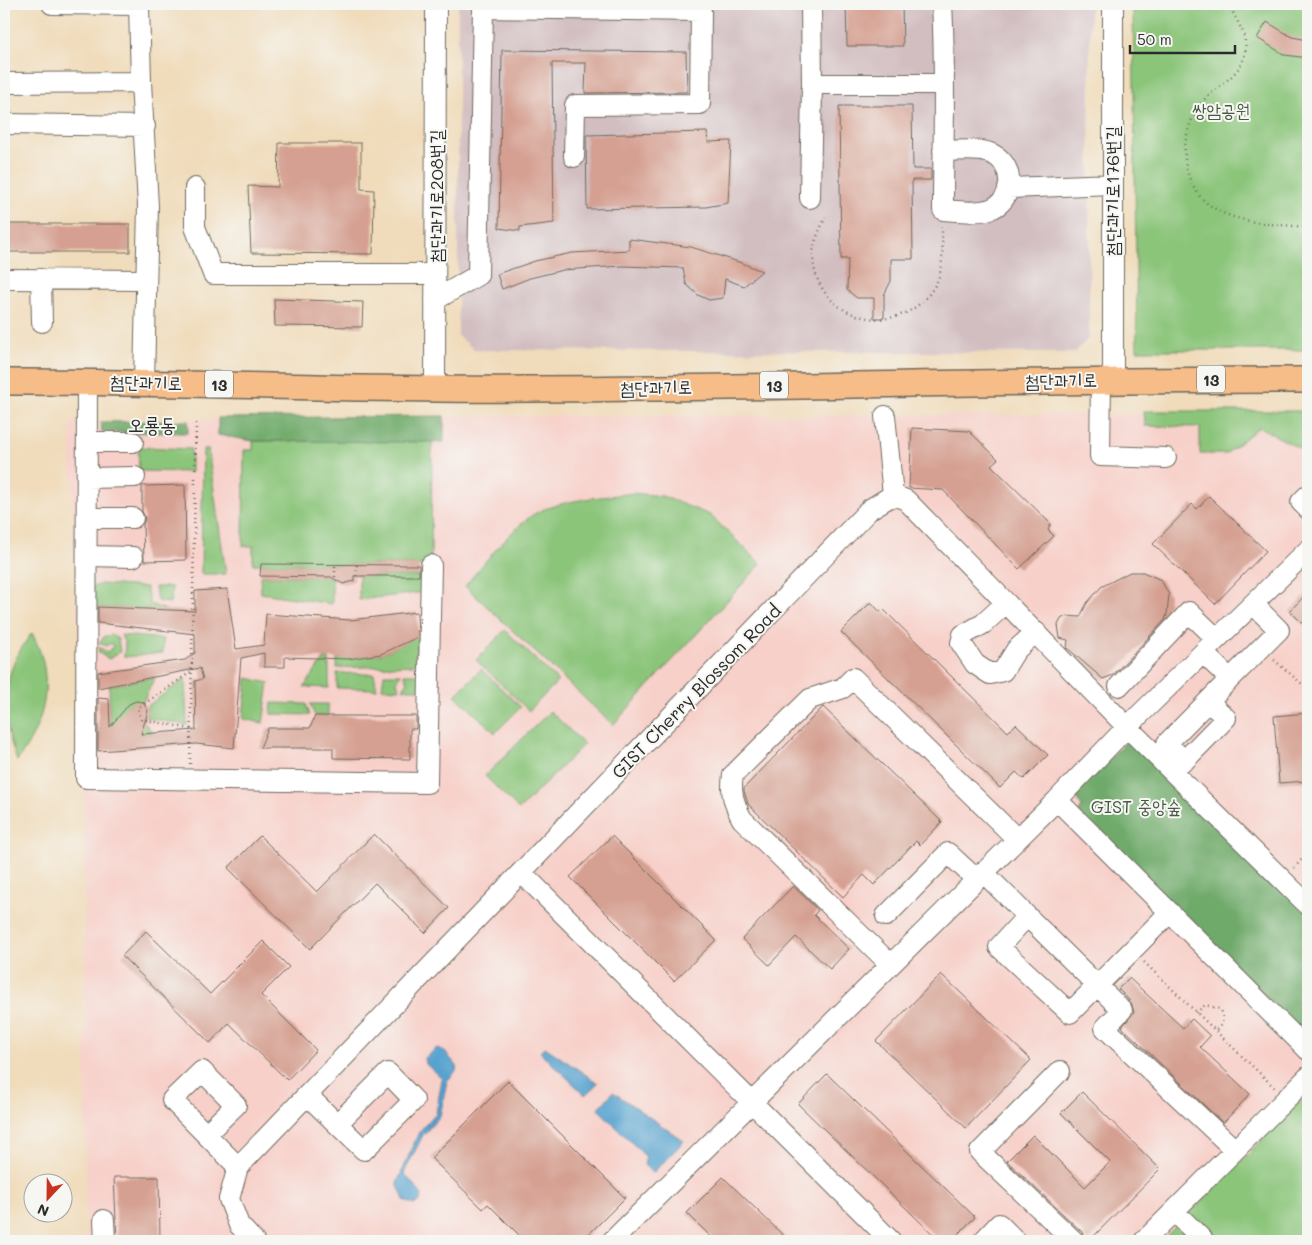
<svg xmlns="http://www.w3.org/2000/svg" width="1312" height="1245" font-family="Mali,'Poor Story',sans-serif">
<rect width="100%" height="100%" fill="#f6f6f2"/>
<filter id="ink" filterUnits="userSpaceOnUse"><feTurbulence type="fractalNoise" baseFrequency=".02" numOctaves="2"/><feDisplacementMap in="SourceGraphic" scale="10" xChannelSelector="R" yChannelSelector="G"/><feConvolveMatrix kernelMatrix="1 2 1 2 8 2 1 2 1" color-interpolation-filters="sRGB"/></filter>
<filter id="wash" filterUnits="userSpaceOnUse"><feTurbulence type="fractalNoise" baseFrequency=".0096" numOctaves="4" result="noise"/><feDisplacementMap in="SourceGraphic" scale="20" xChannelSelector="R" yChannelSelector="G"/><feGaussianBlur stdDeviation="1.12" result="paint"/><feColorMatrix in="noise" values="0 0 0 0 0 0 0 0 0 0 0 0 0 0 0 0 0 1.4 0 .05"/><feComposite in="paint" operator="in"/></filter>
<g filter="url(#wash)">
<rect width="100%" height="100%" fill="#f0dbba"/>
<!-- built -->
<path fill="#f7d0c9" d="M1308,414v827h-1222l-2,-440 -14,-379 374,-6z"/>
<!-- industrial -->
<path fill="#d2bec1" d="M458,4h632l-1,334 -15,15 -599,-3 -17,-14z"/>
<!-- green -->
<path fill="#8bc57a" stroke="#5b7852" d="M1133,4h175v346h-171z
M1144,411h164v42l-49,-26 -33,27h-26v-27l-55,-1z
M253,441l179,1 -1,123 -178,-1v-18h-10l1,-96h9z
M138,447l53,2v23l-52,-1z
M203,449h5l18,125h-25z
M633,493l29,3 48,19 51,49 -148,161 -148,-139c20,-24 41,-51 66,-70 23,-16 74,-19 102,-23z
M260,576l72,1v27l-71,-11z
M359,576h66l1,16 -67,8z
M101,584l45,3 4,17 16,6 -73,-3 -1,-20z
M155,587h17l-2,16 -13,-2z
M505,630l53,51 -29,30 -53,-51z
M32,633c24,45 14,89 -15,128 -17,-47 -17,-88 15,-128z
M112,635l6,4 2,13 -11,7 -10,-6 -1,-6 10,5 5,-6 -2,-3 -5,3 -7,-4 6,-6z
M121,635l42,4v14l-39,4 1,-13z
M419,636l-5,29 -77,3v-9l44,-5z
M324,659h5v29l-25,-1z
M481,669l40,38 -26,26 -40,-38z
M337,673l37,1 3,15 -40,-1z
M384,674h17l-4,8 3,7 -18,-1z
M404,674h22v15h-23l5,-7z
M155,677l-12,25 -14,2 -4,9 19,9 9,11 -43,3 -1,-50z
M247,678l22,5 -6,40 -20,-4z
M185,679l2,46 -40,-7v-12z
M272,703l34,1 4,11 -39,-1z
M310,704h18v12h-13z
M550,711l34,33 -65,66 -34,-34z
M1308,1093v148h-95l-26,-25z
M1176,1226l16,15h-31z"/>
<!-- forest -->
<path fill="#70aa6a" stroke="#4e6a4a" d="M444,416v26l-191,-1 -35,-6v-17z
M188,421v12l-86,-1 -1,-10z
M1125,743h6l177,169v127l-230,-226 4,-6 -5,-8 -2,-7z"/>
<!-- water -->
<path fill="#56a3cf" stroke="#40677d" d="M545,1047l53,36 -13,12 -45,-43z
M437,1048l6,2 14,16 -1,5 -9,10 -7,35 -17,19 -19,38 18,22 -2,6 -6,4 -10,-5 -7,-17 22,-51 17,-19 6,-34 -16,-15 -1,-6z
M613,1092l71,49 -31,32 -9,-8 2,-8 -48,-48z"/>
<g id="blocks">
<!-- building -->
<path fill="#d5a092" d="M846,4h56l1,42h-56z
M1267,22l25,15 16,3v18l-23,-3 -28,-17z
M502,50l184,2 1,40 -102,1 1,-30h-34l2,160 -34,4v4l-21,-3z
M839,106h73l1,63h18v11h-19l1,79h-22v22l-7,14v23h-10v-20h-17l-10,-8 1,-31h-7z
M707,132l1,10 23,-1 -3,62 -22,4 -119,2 -1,-74z
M279,143h82v46l13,1 -1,64 -122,-1 -3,-67 30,1z
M4,224h126v28h-126z
M629,239l62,8 48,15 23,9 -18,15 -19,-7 -2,19 -14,2 -11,-5 -12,-11 -3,-16 -61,-2 -59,4 -33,8 -28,11 -5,-15 38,-13 37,-8 57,-3z
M274,299l89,3 -1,25 -87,-1z
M912,428l57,3 29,28 -7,6 60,59 -3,6 6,6 -35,33 -76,-79 -34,-2z
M185,485l1,75 -42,1 -1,-36 2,-7 -3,-7v-25z
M1209,496l57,55 -51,53 -62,-60 39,-40 5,5z
M261,564l158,1v11h-65v5l-11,3 -12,-7 -71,-1z
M1130,572h13l18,8 8,15 -2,19 -2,6 -52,55 -10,4 -36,-31 1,-8 -8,-2 -2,-13 3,-6 5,-3 14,1 7,-14 14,-16z
M227,589l9,60 28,-4 2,-31 84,6 67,-8 1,25 -37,17 -33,5 -63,-2v10h-21v-14l-23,5 -7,90 -38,-4 -98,7v-53l11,1 1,28 19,-23 7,-3 7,1 5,9 -7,23 55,-4 -1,-49 8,-2 -3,-11 -102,20v-16l87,-12 10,-7v-19l-97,-11v-16l97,4v-20z
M1308,592v37l-18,-18z
M871,602l9,10 3,-3 125,123 8,-8 32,31 -24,24 -8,-7 -16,16 -159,-156z
M823,707l119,115 -22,23 -4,-4 -42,44 -10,-10 -21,22 -95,-93 -4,-13v-3z
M1308,713v68l-29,2 -5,-67z
M315,716h101v13h-6v30l-77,-1v-10h-73l8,-20h42z
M374,834l75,74 -24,25 -50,-50 -65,66 -82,-81 32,-32 57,56z
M612,836l104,104 -42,41 -104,-104z
M793,886l25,24 -4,5 35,34 -19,20 -34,-32 -27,28 -27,-26z
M146,931l64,63 53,-53 26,26 -28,28 55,55 -29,30 -58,-57 -19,20 -88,-87z
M941,974l90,86 -65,68 -90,-87z
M1129,978l54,50 9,-9 18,17 -10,11 50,47 -27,29 -101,-96 12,-15 -3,-10 -13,-13z
M827,1074l148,143 -24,24h-11l-142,-137z
M508,1081l117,117 -43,43h-57l-37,-37 -5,5 -52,-51z
M1082,1092l78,77 -71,72h-3l-4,-9 -75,-71 26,-26 52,52 25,-25 -49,-49z
M114,1177h45l1,64h-43z
M723,1177l66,64h-74l-28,-28z"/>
</g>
</g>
<g filter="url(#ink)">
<use href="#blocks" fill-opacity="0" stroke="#70695d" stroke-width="1"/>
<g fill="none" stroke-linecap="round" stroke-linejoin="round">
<!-- minor casing -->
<g stroke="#70695d" stroke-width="22">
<path id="minor" d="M52,4l87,1 2,77
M811,4l1,80
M942,4c4,68 1,138 1,206 15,1 36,4 50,-2 23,-11 21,-46 -3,-55 -14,-5 -32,-2 -47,-2
M1113,4v375
M4,83l137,-1 7,124 -4,176
M4,124l141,2
M195,188v39l18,47h222
M1008,188l104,-4
M810,198l2,-114h132
M4,279l141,1
M41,279l1,43
M435,300l43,-25 5,-267 218,3 -1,93 -125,1 -1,52
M1101,379l-1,77 66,2
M87,382l-1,396 341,5 4,-218
M435,389l1,-385
M885,416l8,79
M87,442h46
M87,478l48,-1
M1308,495l-7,7 7,7
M87,518h46
M87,556l46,1
M1006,603l-23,21 -20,11 -2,8 14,21 15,10 13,-3 13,-21 20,-18
M1203,653l27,26 -63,64 17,18 42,-43 -17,-16
M1230,679l49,-49 -26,-26
M1119,686l70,-74 28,27
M1057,800l251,250
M983,872l44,44 -28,31 71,66 100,-101
M522,873l369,368
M886,916l62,-63 28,26
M1027,916l95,94 -17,18 130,122
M890,964l-148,-145c-8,-15 -12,-26 -9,-44l77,-76 33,-11 10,-10 164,161
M1060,1071l-80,81 94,89
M307,1095l57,55 50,-50 -26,-27 -51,51
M207,1133l29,-28 -34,-34 -30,29 66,67
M1174,1211l30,30
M104,1220l1,21
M254,1241l-15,-16 -10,-26 9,-32 632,-658 23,-14 13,5 221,227 181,178
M612,1241l445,-441 70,-73 181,-177
M983,1241l16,-17 17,17
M1144,1241l164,-164"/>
</g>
<!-- major casing -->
<g stroke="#70695d" stroke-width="28">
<path id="major" d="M4,382c144,-1 288,6 432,7 291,2 582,-10 872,-9"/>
</g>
<!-- path -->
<path stroke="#70695d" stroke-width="2.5" stroke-dasharray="1 4" stroke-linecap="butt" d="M1228,4c8,15 20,31 17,49 -4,24 -32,34 -45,52 -10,14 -17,36 -15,54 7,65 73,64 123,68
M826,217c-6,12 -13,25 -13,39 2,66 88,86 121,31 11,-17 8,-40 8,-60
M356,576l1,-11
M335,577v-12
M1274,660l34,29
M191,729l-50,-10 -3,-11 53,-36
M190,764l6,-342
M1294,868l14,-15
M1144,962l131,126
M1196,1013l9,-8 15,4c5,8 3,16 -5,22"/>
<!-- minor -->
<use href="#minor" stroke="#fff" stroke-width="20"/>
<!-- major -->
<use href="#major" stroke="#f7bd88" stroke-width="25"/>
</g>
</g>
<g text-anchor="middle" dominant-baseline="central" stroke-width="4" stroke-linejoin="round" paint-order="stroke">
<!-- shield labels -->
<g fill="#f6f6f2" stroke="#686867" stroke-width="1">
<rect x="1197" y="365.5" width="28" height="27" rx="4"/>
<rect x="205" y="370.5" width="28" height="27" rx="4"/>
<rect x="760" y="371.5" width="28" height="27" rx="4"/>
</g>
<g font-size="16" font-weight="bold" fill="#2b2b2b">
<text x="1211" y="379">13</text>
<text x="219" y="384">13</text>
<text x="774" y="385">13</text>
</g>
<!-- park labels -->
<g font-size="18" fill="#485943" stroke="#f6f6f2">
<text x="1221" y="110">쌍암공원</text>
<text x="1136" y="806">GIST 중앙숲</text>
</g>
<!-- street labels -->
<g font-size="18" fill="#2b2b2b" stroke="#f6f6f2">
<text transform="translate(1112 191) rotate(-90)">첨단과기로176번길</text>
<text transform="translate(436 196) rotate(-90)">첨단과기로208번길</text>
<text transform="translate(1061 380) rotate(-1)">첨단과기로</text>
<text transform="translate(146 382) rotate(1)">첨단과기로</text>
<text transform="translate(656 387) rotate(-1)">첨단과기로</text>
<text transform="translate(696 691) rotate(-46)">GIST Cherry Blossom Road</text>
</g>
<!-- quarter labels -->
<g font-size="20" fill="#2b2b2b" stroke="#f6f6f2">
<text x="152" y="424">오룡동</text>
</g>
</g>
<!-- margin -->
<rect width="1312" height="1245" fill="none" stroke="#f6f6f2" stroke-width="20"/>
<!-- north arrow -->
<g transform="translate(48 1198) rotate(202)"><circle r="24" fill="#f6f6f2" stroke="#a5a5a2"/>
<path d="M0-4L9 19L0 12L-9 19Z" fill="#c8321e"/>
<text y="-8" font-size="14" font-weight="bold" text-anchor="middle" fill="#2b2b2b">N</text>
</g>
<!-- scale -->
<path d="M1130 45v8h105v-8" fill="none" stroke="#2b2b2b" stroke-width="2.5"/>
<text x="1137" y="45" font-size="15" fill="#2b2b2b" stroke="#f6f6f2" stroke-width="4" paint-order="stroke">50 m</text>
</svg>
